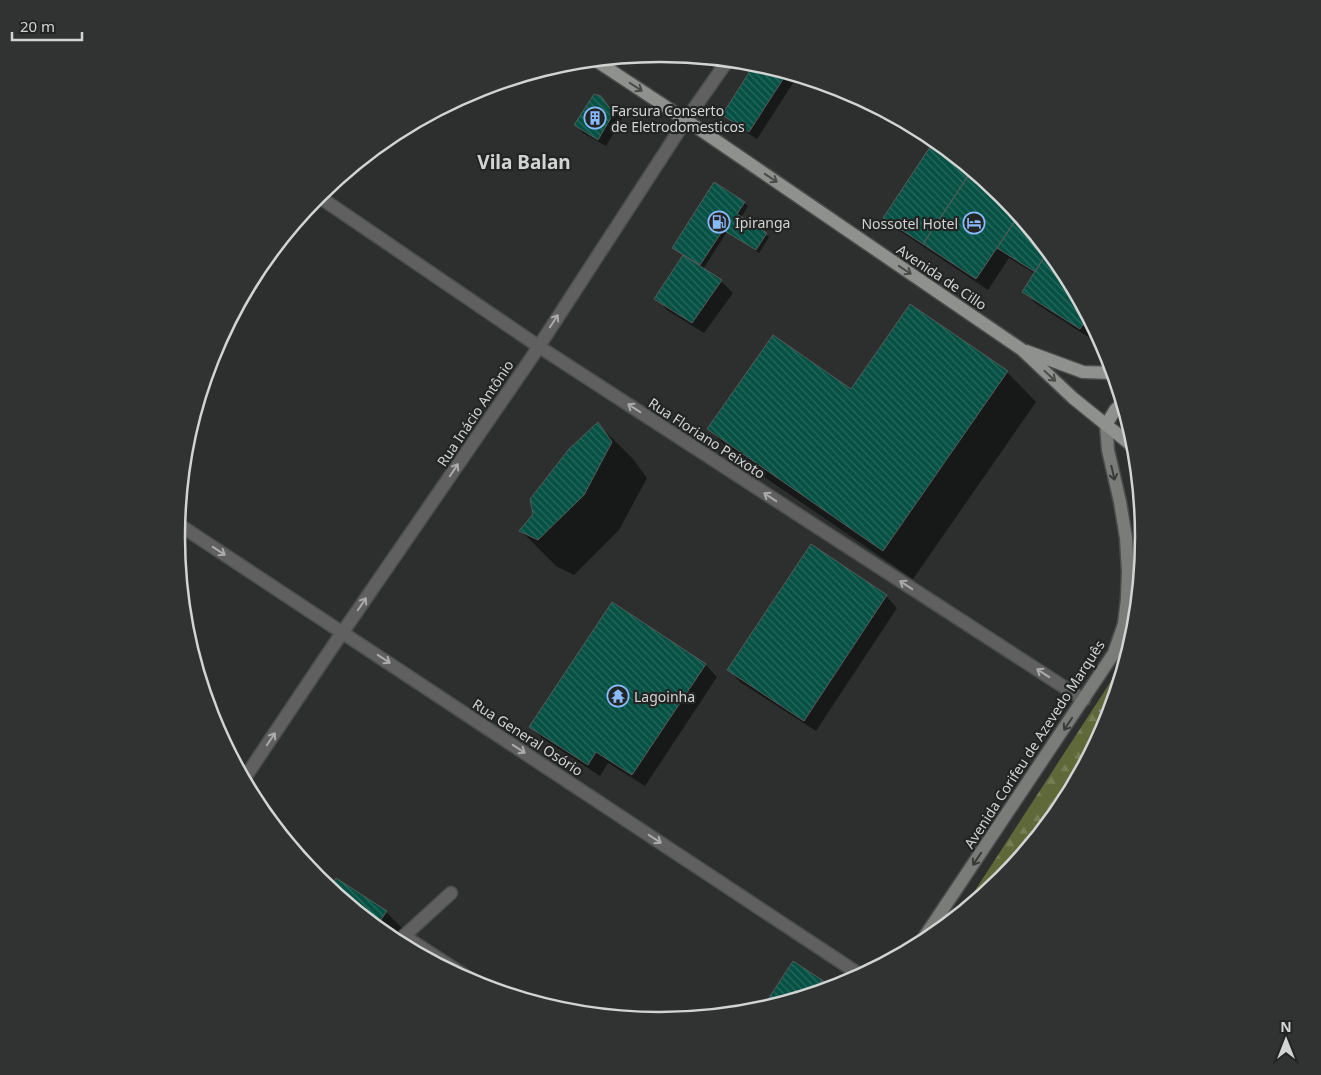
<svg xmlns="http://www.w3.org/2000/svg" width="1321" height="1075" font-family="'Noto Sans',sans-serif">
<defs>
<pattern id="forest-firs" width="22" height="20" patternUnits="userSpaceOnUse" patternTransform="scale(1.25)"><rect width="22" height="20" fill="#5f6839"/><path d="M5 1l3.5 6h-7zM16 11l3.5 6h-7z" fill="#757d55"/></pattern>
<pattern id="building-back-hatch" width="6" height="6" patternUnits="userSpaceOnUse" patternTransform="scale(1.25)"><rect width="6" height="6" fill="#065144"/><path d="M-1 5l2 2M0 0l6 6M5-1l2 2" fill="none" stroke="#29695e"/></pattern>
</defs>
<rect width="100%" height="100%" fill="#2c2f2d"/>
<!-- forest -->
<path fill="url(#forest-firs)" d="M1128,655l-21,68 -44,83 -61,74 -43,35z"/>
<!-- shadow -->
<path fill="#0007" d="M757,64l31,9 7,7 -38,59 -26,-17 -8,-8z
M600,97l22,22 -16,27 -23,-13 -7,-8z
M956,158l47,38 60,73 34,64 -4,7 -58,-37 -11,-12 11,-17 -26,-16 -21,32 -91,-61 -12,-11z
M744,203l4,3 -7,12 28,19 -10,16 -32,-21 -24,37 18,12 12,12 -29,40 -37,-23 -11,-12 28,-43 -11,-7z
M1007,372l29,30 -123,177 -175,-120 -29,-30z
M598,424l35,35 14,19 -28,52 -45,45 -18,-9 -35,-35z
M886,596l11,12 -81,123 -76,-49 -11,-12z
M612,604l94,61 11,12 -72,109 -37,-23 -8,13 -58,-38 -11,-11z
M337,880l49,32 22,22 -7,10 -9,-4 -62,-51z
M793,963l40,25 -71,22z"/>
<!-- building -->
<path fill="url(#building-back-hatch)" stroke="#565a59" d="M755,63l32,10 -38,59 -27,-17z
M594,94l7,2 8,11 6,4 -17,29 -24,-15z
M934,141l12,8 26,21 -49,74 -40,-26z
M972,170l31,26 16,19 -43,64 -53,-35z
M714,182l31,20 -8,12 30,19 -11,17 -33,-20 -23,35 -28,-17z
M1019,215l29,36 -13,21 -38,-24z
M1048,251l15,18 25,48 -8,12 -58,-37z
M683,255l39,25 -30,43 -38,-24z
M910,304l98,67 -125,180 -176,-122 66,-94 78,54z
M598,422l14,20 -28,53 -46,45 -19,-9 14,-17 -3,-15 39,-50z
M811,544l76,51 -83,126 -77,-51z
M612,602l94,62 -74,111 -36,-23 -8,13 -59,-38z
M336,878l51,33 -11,16 -47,-39z
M793,961l29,19 -9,14 -52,16z
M822,980l12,8 -21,6z"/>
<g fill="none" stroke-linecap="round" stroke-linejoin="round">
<!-- minor casing -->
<g stroke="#4a4d4b" stroke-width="15">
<path id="minor" d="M318,196l220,150 546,354
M178,524l684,452
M244,779l85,-127 201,-292 156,-240 42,-60
M404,936l47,-43
M399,944l5,-8 77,50"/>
</g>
<!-- secondary casing -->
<g stroke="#4a4d4b" stroke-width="15">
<path id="secondary" d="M919,945l195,-292 10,-29 3,-25 1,-27 -2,-34 -6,-36 -12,-52 -2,-25"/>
</g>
<!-- primary casing -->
<g stroke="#4a4d4b" stroke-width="15">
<path id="primary" d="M595,60l91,60 335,229 52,49 63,51
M1026,351l57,21 31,1
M1106,425l9,-15 8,-8"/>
</g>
<!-- path -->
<path stroke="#838684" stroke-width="3" stroke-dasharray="2.5 2.5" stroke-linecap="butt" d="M1099,710l10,7"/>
<!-- minor -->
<use href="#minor" stroke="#5f605f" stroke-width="12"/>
<!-- secondary -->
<use href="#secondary" stroke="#7a7c7a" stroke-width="12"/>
<!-- primary -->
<use href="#primary" stroke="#8f918e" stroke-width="12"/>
</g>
<!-- one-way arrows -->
<defs><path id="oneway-shaft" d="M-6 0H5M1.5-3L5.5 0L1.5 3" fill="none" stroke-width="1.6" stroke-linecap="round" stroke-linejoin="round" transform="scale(1.25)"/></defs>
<g stroke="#484b48">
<use href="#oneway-shaft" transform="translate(636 87) rotate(33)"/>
<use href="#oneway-shaft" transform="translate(771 178) rotate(34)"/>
<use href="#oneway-shaft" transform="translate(905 270) rotate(34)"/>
<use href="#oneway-shaft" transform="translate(1050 376) rotate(43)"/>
</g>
<g stroke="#aaabaa">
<use href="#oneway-shaft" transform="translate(554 321) rotate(-57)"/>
<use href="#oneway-shaft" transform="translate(634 408) rotate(-147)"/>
<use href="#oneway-shaft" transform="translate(454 470) rotate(-56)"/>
<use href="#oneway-shaft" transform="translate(770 497) rotate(-147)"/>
<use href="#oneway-shaft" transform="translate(219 551) rotate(33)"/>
<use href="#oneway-shaft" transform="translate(906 585) rotate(-147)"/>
<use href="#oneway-shaft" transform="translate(362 604) rotate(-56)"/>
<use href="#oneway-shaft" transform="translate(384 659) rotate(33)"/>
<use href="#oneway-shaft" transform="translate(1043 673) rotate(-147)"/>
<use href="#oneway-shaft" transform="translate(271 739) rotate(-56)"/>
<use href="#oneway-shaft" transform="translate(519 749) rotate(33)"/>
<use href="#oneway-shaft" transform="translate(655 839) rotate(33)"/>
</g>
<g stroke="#383b39">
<use href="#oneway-shaft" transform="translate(1113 473) rotate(77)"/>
<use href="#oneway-shaft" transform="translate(1068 724) rotate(124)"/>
<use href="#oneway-shaft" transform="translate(977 859) rotate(124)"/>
</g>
<!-- icons -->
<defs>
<g id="building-ring" transform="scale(1.125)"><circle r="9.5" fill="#222523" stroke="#88bafc" stroke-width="1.5"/><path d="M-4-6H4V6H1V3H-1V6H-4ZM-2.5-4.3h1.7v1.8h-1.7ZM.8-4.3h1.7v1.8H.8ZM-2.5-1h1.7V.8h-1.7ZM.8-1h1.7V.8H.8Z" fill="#88bafc"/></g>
<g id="fuel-ring" transform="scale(1.125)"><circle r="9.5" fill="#222523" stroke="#88bafc" stroke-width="1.5"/><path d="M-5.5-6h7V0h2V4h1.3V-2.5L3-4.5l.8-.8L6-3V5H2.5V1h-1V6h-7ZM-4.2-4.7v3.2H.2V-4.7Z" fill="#88bafc"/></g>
<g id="hotel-ring" transform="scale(1.125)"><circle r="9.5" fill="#222523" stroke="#88bafc" stroke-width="1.5"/><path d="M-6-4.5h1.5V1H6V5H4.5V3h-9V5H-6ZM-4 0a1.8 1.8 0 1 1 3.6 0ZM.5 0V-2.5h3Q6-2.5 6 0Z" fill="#88bafc"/></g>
<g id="temple-ring" transform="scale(1.125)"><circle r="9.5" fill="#222523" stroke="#88bafc" stroke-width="1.5"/><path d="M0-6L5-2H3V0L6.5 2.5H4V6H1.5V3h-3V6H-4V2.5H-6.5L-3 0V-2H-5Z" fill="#88bafc"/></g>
</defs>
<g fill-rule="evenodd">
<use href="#building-ring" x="595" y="118"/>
<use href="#fuel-ring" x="719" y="222"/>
<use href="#hotel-ring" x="974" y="223"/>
<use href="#temple-ring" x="618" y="696"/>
</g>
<g text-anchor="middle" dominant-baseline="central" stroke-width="4.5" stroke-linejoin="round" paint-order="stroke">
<!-- poi labels -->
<g font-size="14" fill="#d2d4d3" stroke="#222523" text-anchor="start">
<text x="611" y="110">Farsura Conserto<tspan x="611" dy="16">de Eletrodomesticos</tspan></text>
<text x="735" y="222">Ipiranga</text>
<text x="958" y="223" text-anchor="end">Nossotel Hotel</text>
<text x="634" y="696">Lagoinha</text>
</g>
<!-- street labels -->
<g font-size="14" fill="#d2d4d3" stroke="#222523">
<text transform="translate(942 277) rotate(34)">Avenida de Cillo</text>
<text transform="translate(475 413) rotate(-56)">Rua Inácio Antônio</text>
<text transform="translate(707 438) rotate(33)">Rua Floriano Peixoto</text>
<text transform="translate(528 737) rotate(33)">Rua General Osório</text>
<text transform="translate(1034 744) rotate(-57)">Avenida Corifeu de Azevedo Marquês</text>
</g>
<!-- district labels -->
<g font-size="19" font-weight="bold" fill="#d2d4d3" stroke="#222523">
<text x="524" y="162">Vila Balan</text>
</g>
</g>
<!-- crop -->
<path d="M0 0H1321V1075H0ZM185 537a475 475 0 1 1 950 0a475 475 0 1 1-950 0Z" fill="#303331" fill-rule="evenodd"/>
<path fill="none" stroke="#d2d4d3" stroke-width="2.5" d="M185 537a475 475 0 1 1 950 0a475 475 0 1 1-950 0Z"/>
<!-- north arrow -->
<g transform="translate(1286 1040)" stroke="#222523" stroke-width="4" paint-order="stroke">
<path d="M0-4L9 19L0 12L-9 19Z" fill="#d2d4d3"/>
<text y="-8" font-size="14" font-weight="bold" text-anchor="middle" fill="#d2d4d3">N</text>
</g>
<!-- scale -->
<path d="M12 32v8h70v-8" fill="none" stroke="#d2d4d3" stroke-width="2.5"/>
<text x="20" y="32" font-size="15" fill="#d2d4d3" stroke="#222523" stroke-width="4" paint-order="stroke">20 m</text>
</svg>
